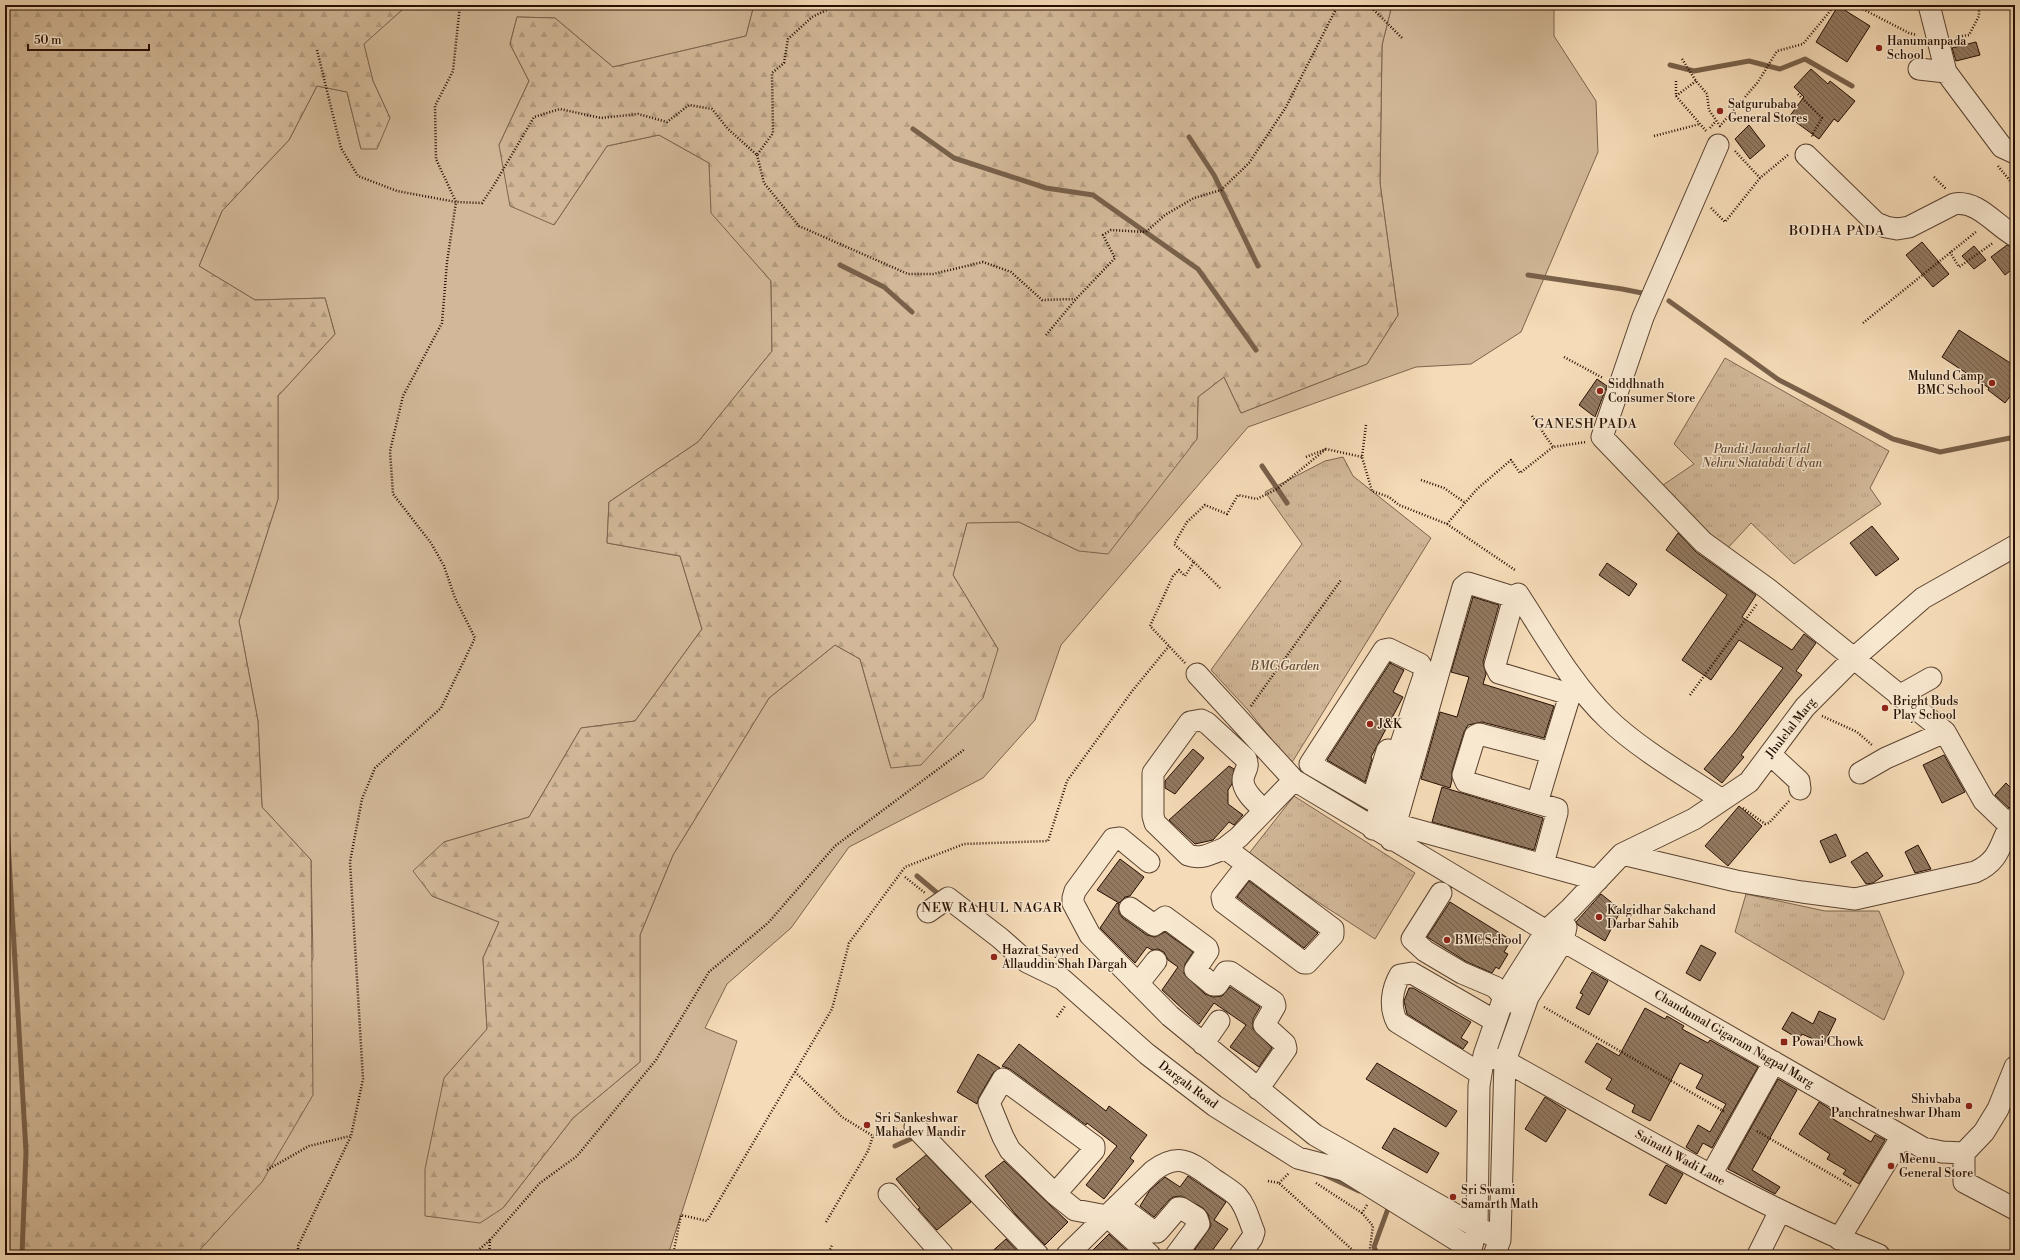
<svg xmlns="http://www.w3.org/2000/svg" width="2020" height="1260" font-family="'Libre Bodoni',serif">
<defs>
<pattern id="forest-firs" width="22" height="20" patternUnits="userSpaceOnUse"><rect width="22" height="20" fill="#d2b898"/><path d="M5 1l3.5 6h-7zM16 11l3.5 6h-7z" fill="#b49d81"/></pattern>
<pattern id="park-tufts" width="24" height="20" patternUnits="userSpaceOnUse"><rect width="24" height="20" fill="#d2b898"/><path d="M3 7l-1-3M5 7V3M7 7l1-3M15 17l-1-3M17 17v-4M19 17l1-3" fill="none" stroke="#b49d81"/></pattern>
<pattern id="building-back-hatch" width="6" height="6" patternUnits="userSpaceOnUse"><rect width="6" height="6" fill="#927960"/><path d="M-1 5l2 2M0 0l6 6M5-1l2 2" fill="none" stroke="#77624d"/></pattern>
</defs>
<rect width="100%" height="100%" fill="#f5dbb7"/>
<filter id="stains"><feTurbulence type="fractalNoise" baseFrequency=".005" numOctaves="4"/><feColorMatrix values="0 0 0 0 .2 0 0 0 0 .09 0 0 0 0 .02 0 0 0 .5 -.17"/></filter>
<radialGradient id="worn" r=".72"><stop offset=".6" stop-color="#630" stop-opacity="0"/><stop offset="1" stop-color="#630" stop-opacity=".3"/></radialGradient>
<!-- green -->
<path fill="#d2b898" stroke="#7c644d" d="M405,5h349l-8,31 -133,31 -58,-49 -38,-1 -7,27 19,37 -30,64 55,80 53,-79 52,-11 50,28 3,50 59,68 1,70 -74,91 -89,60 -2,41 73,13 22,73 -67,92 -54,7 -52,89 -85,25 -12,54 67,26 -16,36 4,71 -43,49 59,130 70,-90 67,-56v-127l33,-80 96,-157 66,-53 25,14 31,109 107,-119 -45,-74 14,-53h52l60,29 118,-112 1,-42 26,-20 17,36 126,-49 31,-49 -18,-132 2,-138 10,-40h162v31l42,65 2,51 -77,180 -50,32 -55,3 -168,60 -187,218 -26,75 -52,58 -134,69 -58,81 -64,56 -22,44 32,13 -69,214h-478l7,-2 116,-295 -2,-98 -49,-53 -4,-86 -19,-100 39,-122v-103l57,-62 -10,-36 -70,2 -56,-34 23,-55 67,-71 28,-54 30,6 14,57 29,-31 -17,-37 -10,-37 39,-34z"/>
<!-- forest -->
<path fill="url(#forest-firs)" stroke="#7c644d" d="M5,5h400l-3,5 -38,34 9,37 17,37 -13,31h-16l-14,-57 -30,-6 -28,54 -67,71 -23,55 56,34 70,-2 10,36 -57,62v103l-39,122 19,100 4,86 49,53 2,235 -51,87 -65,71 -7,2h-185z
M754,5h638l-10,40 -2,138 18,132 -31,49 -126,49 -17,-36 -26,20 -1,42 -89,115 -29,-3 -60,-29 -52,1 -14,52 45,74 -15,49 -62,67 -30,3 -31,-109 -25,-14 -66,53 -96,157 -33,80v127l-67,56 -70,90 -23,15 -55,-7v-47l19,-91 43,-49 -4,-71 16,-36 -67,-26 -19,-25 31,-29 85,-25 52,-89 54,-7 67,-92 -22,-73 -73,-13 2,-41 89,-60 74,-91 -1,-70 -60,-68 -2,-50 -50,-28 -52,11 -53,79 -44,-19 -11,-61 30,-64 -19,-37 7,-27 38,1 58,49 133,-31z"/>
<!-- park -->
<path fill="url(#park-tufts)" stroke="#7c644d" d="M1725,358l164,93 -19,37 11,16 -87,60 -43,-41 -26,28 -28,-26 -34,-40 31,-21 -20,-20z
M1343,457l10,19 78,62 -140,226 -43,-54 -37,-40 91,-126 -37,-52 60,-31z
M1294,796l121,77 -40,66 -128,-83z
M1746,894l79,17h54l25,62 -20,47 -149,-88z"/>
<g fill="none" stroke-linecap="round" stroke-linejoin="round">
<!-- stream -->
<path stroke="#796049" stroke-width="5" d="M1670,65l24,6 55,-10 31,8 25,-10 47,27
M913,129l41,29 92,30 47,7 105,74 58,81
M1189,137l25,38 44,91
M840,265l44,22 28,25
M1528,275l94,14 25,5
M1669,301l110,79 114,59 47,13 75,-15
M1262,466l25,37
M5,789l21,363 -4,103
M917,876l25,21
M895,1146l20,-9
M1325,1175l34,16
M1378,1255l-4,-8 15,-41h-1"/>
</g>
<!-- building -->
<path fill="url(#building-back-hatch)" stroke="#270f02" d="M1838,6l32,20 -23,36 -31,-20z
M1976,42l4,13 -24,6 -4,-13z
M1811,69l17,15 2,-3 25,20 -17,21 -4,-3 -15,20 -30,-22 15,-20 -10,-10z
M1749,125l16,21 -15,13 -15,-20z
M1922,242l27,32 -16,13 -27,-32z
M2007,245l8,3v19l-10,8 -14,-18z
M1974,246l12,14 -12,9 -12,-13z
M1959,330l56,36v24l-10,13 -17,-13 1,-2 -47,-31z
M1597,379l10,7 -12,31 -16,-12z
M1872,526l27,33 -23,17 -26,-33z
M1678,533l18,19 60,43 -14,22 50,33 12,-16 12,9 -20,28 6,4 -61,80 3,2 -22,26 -18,-14 31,-37 48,-64 -44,-28 -28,40 -29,-20 45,-65 -61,-45z
M1607,563l30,21 -8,12 -30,-21z
M1473,597l26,8 -16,57 3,12 -3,10 71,22 -10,32 -62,-16 -14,3 -4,7 -12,39v9l-2,8 -29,-9 19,-67 17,5 12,-40 -18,-5z
M1390,663l14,7 -11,22 10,5 -32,60 1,2 -7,23 -38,-22z
M1193,749l11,9 -29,36 -10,-6v-7z
M1944,755l21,37 -23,11 -19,-38z
M1229,766l5,3 -2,15 -4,6v14l15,11 -9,10 -5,-3 -16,18 -18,4 -26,-24z
M2006,783l9,9v14l-6,2 -14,-13z
M1442,787l101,31 -9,32 -102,-28z
M1739,806l23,20 -34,40 -23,-20z
M1836,834l10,22 -16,7 -10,-22z
M1918,845l13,24 -16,4 -10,-21z
M1867,852l16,24 -10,7 -7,1 -15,-22z
M1120,859l24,18 -14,19 -5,1 -6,6 -22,-13z
M1249,881l69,52 -14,15 -67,-51z
M1601,894l20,16 -16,31 -27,-16 -2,-3z
M1450,902l61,38 -7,12 4,2 -9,15 -3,-2 -4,6 -25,-11 -40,-25z
M1117,903l2,1v9l4,5 24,17 8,2 10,-5 28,20 -8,12 -1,10 21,20 8,3 9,-1 8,-9 30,20 -7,12v10l19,19 -13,19 -29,-20 16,-22 -32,-22 -15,21 -37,-34 16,-23 -10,-7 -4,-8 -6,-3 -6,1 -5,-3 -12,16 -35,-35z
M1701,945l15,8 -16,28 -14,-8z
M1592,972l16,9 -19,34 -13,-7 7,-14 -3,-1z
M1409,988h4l58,34 -10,16 7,4 -5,7 -56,-35 -3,-13z
M1645,1008l20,11 2,-3 17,10 -2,3 26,14 2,-3 48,27 -46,81 -9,-5 -6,11 -11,-7 12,-22 12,7 16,-28 -30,-16 7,-13 -23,-12 -30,58 -18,-9 3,-7 -29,-16 6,-10 -27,-17 12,-19 22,13z
M1819,1011l17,8 -12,25 -22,-10 -3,5 -17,-10 10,-17 21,12z
M1019,1044l87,67 3,-5 38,29 -17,23 4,3 -30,38 -18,-14 31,-39 -30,-23 -1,2 -76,-56 -8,-3z
M978,1054l22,14 -7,5 -14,24 -2,7 -20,-12z
M1377,1063l80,48 -11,16 -80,-48z
M1778,1079l19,11 -45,80 28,17 -5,7 -47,-25z
M1545,1097l21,13 -20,32 -21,-13z
M1819,1102l14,9 -3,6 41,25 4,-7 10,5 -26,44 -16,-10 3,-4 -19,-11 3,-5 -31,-20z
M1394,1128l45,25 -12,20 -45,-25z
M926,1155l45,47 -34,28 -19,-21 2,-1 -24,-29z
M1004,1161l64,61 -23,23 -29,-30 -31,-39z
M1666,1165l17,9 -17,30 -17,-9z
M1188,1176l38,26 -12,18 14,9 -19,26h-18l20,-29 -3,-12 -5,-6 -22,-12 -8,1 -4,3 -15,17 -14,-11 10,-16 15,-13 15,10z
M1109,1234l23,21h-44z
M1006,1239l15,16h-33z"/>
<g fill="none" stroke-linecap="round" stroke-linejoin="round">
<!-- minor casing -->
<g stroke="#5a422f" stroke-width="23">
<path id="minor" d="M1929,5l17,67 56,75 13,6
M1919,69l27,3
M1718,145l-75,172 -41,120 101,105 65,47 177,143 39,69 25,24
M1806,155l70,68 10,4 11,2 12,-2 45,-23c24,-4 41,21 61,32
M1518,594c27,41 54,91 90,125 31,30 78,57 114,81
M1197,674l97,106 269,161 360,207 19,4 22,1 20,-21 14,-23 17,-42
M1899,696l32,-18
M1770,754l29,27 1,8
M1860,773l26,-15 59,-26
M1537,803l15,-50
M1395,824l203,56
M1373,829c17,-52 34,-104 52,-156l-5,-9 -31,-15 -5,1 -74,114 62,36 15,-49 1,-1 10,2
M1391,840l72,-253 5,-4 42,13 3,5 -18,64 4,8 70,21v4l-17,55 -73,-19 -4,2 -12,39 3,7 91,27v4l-14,51
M1225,848c-12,5 -24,12 -37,7l-33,-32 -2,-7v-43l37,-51 11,-2 6,3 39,36c3,7 0,10 -2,16 -5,13 11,27 20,35
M1622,854l114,27 66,11 53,7 120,-27c29,-13 24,-33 40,-54
M1149,862l-29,-24 -7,1 -38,52 -2,7v5l17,32 80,81 145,119 185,105
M1247,865l-25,32 1,5 81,61h3l26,-28v-6l-108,-81 14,-11 55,-57
M1441,893l-29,46 13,12 37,22 33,14 9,10 11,6
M1130,908l24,17 11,-8 42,31 1,3 -13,19 18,15h4l9,-13h4l44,30 1,4 -11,19 21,19 1,5 -28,40
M928,912l20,-14 52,40 27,24 35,17 85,75 68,52 83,52 46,12 127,79
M1138,984l18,-23
M1203,1044l16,-23
M1484,1055l21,6c123,68 244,141 374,194
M1481,1074l-84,-52c-8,-15 -5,-33 3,-47l12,-2 83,48
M915,1127l123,128
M1964,1153v29l51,27
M1711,1175l63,-113
M889,1194l54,61
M1055,1194l39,-44v-4l-91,-67 -14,24 14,34 7,13 45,44 20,16 32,6 43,39
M1118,1205l36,27h3l3,-3 18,-21h3l16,10 2,6 -23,31
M1839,1239l63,-103
M1067,1255l86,-84c27,-20 38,-8 62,9 7,5 16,10 22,16 9,10 12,24 17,36l-2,6 -12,17
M1468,1255l3,-6 6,-22 2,-141 5,-31 20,-58 42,-66 24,-22 52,-55 72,-35 55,-37 56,-75 48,-48 70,-61 92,-52
M1494,1255l6,-15 5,-179 23,-64 35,-56 3,-14
M1758,1255l22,-44"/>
</g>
<!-- path -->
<path stroke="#270f02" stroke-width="2.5" stroke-dasharray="1 2" stroke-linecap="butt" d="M1366,5l7,4 29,29
M1855,5l54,28 8,2
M1956,37l13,-2 10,-19v-11
M317,50l24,98 17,28 39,15 59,11 26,1 12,-18 40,-68 26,-8 41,9 37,-4 29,8 22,-17 23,4 16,20 29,26 16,-22 -1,-60 12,-10 4,-24 24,-22 25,-12
M1682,59l14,22 11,13 2,16 11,16 38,-44 19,-31 26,-7 32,-39
M1676,81v15l31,36
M1798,94l24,24 -10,17 1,3
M1676,96l20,-15
M1710,128l6,-7
M1654,136l46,-12
M1735,151l25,27 28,-23
M757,155l7,28 35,43 109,48h25l50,-12 28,10 31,28 33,-1
M1998,166l17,21
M1934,177l12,12
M1711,208l14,14 35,-44
M1950,252l9,15 34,-24
M1863,323l114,-92
M1046,335l30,-36 39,-41 -12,-23 8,-5 35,2 19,-17 29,-17 27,-8 28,-27 37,-56 52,-102
M1564,357l39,21
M1532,416l21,31
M1366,425l-4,32 10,34 17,6 10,8 48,19 68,46
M1306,457l20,-8 36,8
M1421,480l23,8 20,14
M1447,524l30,-35 34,-29 9,13 33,-26 33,-5
M1194,562l26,26
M1185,663l-35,-37 23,-50 6,-6 6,6 9,-14 -20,-18 13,-22 18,-17 22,9 11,-19 19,4 20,-10 49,-40
M1690,695l67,-91
M1251,706l90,-126
M1822,716l35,16 15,13
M1743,808l22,16 4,-1 20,-22
M905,877l20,16
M1544,1007l181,105
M1057,1017l8,-11
M795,1072l47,45 31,19 13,-1 12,-8
M1757,1131l94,55
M267,1170l42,-24 41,-10
M1268,1181l11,2 79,72
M1279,1183l10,-10
M1316,1183l46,30
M1367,1205l-5,8 11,13 -4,29
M826,1222l42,-71 5,-15
M298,1255v-9l53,-110 12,-57 -13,-217 12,-63 13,-31 66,-60 34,-70 -20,-40 -11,-32 -13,-23 -38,-49 -3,-43 13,-55 39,-73 5,-61 9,-60 -20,-43 -1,-53 18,-35 7,-66
M473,1255l17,-15
M489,1255l1,-15 50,-57 37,-27 79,-96 53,-88 59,-49 67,-77 130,-97
M673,1255l8,-40 26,6 125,-212 17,-66 56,-76 59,-23 84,-3 19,-60 66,-91 36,-44
M828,1255l4,-10"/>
<!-- minor -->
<use href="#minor" stroke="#f8e8d0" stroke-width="21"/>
</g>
<!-- markers -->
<g fill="#8f2418" stroke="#f8e8d0" stroke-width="1.5">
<circle cx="1879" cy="48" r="4"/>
<circle cx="1720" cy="111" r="4"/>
<circle cx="1992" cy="383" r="4"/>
<circle cx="1600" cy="391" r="4"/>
<circle cx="1885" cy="708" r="4"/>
<circle cx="1370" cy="724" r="4"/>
<circle cx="1599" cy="917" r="4"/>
<circle cx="1447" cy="940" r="4"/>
<circle cx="994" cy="957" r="4"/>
<rect x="1780" y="1038" width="8" height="8" rx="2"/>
<circle cx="1969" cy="1106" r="4"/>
<circle cx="867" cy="1125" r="4"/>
<circle cx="1891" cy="1166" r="4"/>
<circle cx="1453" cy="1197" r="4"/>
</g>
<g text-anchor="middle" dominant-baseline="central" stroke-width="3" stroke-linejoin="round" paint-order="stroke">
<!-- poi labels -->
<g font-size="12" fill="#270f02" stroke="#f8e8d0" text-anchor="start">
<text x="1887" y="41">Hanumanpada<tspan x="1887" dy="14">School</tspan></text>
<text x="1728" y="104">Satgurubaba<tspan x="1728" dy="14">General Stores</tspan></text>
<text x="1984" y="376" text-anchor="end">Mulund Camp<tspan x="1984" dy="14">BMC School</tspan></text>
<text x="1608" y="384">Siddhnath<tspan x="1608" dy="14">Consumer Store</tspan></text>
<text x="1893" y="701">Bright Buds<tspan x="1893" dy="14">Play School</tspan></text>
<text x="1378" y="724">J&amp;K</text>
<text x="1607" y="910">Kalgidhar Sakchand<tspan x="1607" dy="14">Darbar Sahib</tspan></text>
<text x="1455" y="940">BMC School</text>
<text x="1002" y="950">Hazrat Sayyed<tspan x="1002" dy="14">Allauddin Shah Dargah</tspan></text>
<text x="1792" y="1042">Powai Chowk</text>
<text x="1961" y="1099" text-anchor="end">Shivbaba<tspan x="1961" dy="14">Panchratneshwar Dham</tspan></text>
<text x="875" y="1118">Sri Sankeshwar<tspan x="875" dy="14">Mahadev Mandir</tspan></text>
<text x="1899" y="1159">Meenu<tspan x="1899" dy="14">General Store</tspan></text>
<text x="1461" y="1190">Sri Swami<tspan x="1461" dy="14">Samarth Math</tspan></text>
</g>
<!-- park labels -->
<g font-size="12" font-style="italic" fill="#634a36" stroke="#f8e8d0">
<text x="1762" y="449">Pandit Jawaharlal<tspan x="1762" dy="14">Nehru Shatabdi Udyan</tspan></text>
<text x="1285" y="666">BMC Garden</text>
</g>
<!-- street labels -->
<g font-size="12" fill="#270f02" stroke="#f8e8d0">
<text transform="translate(1791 728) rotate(-52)">Jhulelal Marg</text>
<text transform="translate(1734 1039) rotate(30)">Chandumal Gigaram Nagpal Marg</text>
<text transform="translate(1188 1085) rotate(37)">Dargah Road</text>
<text transform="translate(1680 1158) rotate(29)">Sainath Wadi Lane</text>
</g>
<!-- neighbourhood labels -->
<g font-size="13" letter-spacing="1" fill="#270f02" stroke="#f8e8d0">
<text x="1837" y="231">BODHA PADA</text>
<text x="1586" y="424">GANESH PADA</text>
<text x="992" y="908">NEW RAHUL NAGAR</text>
</g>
</g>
<!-- margin -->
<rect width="2020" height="1260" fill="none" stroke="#f5dbb7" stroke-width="20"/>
<rect x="6" y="6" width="2008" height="1248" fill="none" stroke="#270f02" stroke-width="2"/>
<rect x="10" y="10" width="2000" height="1240" fill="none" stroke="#270f02"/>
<!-- scale -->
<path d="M28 44v6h121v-6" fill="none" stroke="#270f02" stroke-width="2"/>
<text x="34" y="44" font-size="12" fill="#270f02" stroke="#f8e8d0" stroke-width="3" paint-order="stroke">50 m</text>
<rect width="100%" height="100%" filter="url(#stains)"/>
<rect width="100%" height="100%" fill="url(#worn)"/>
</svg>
